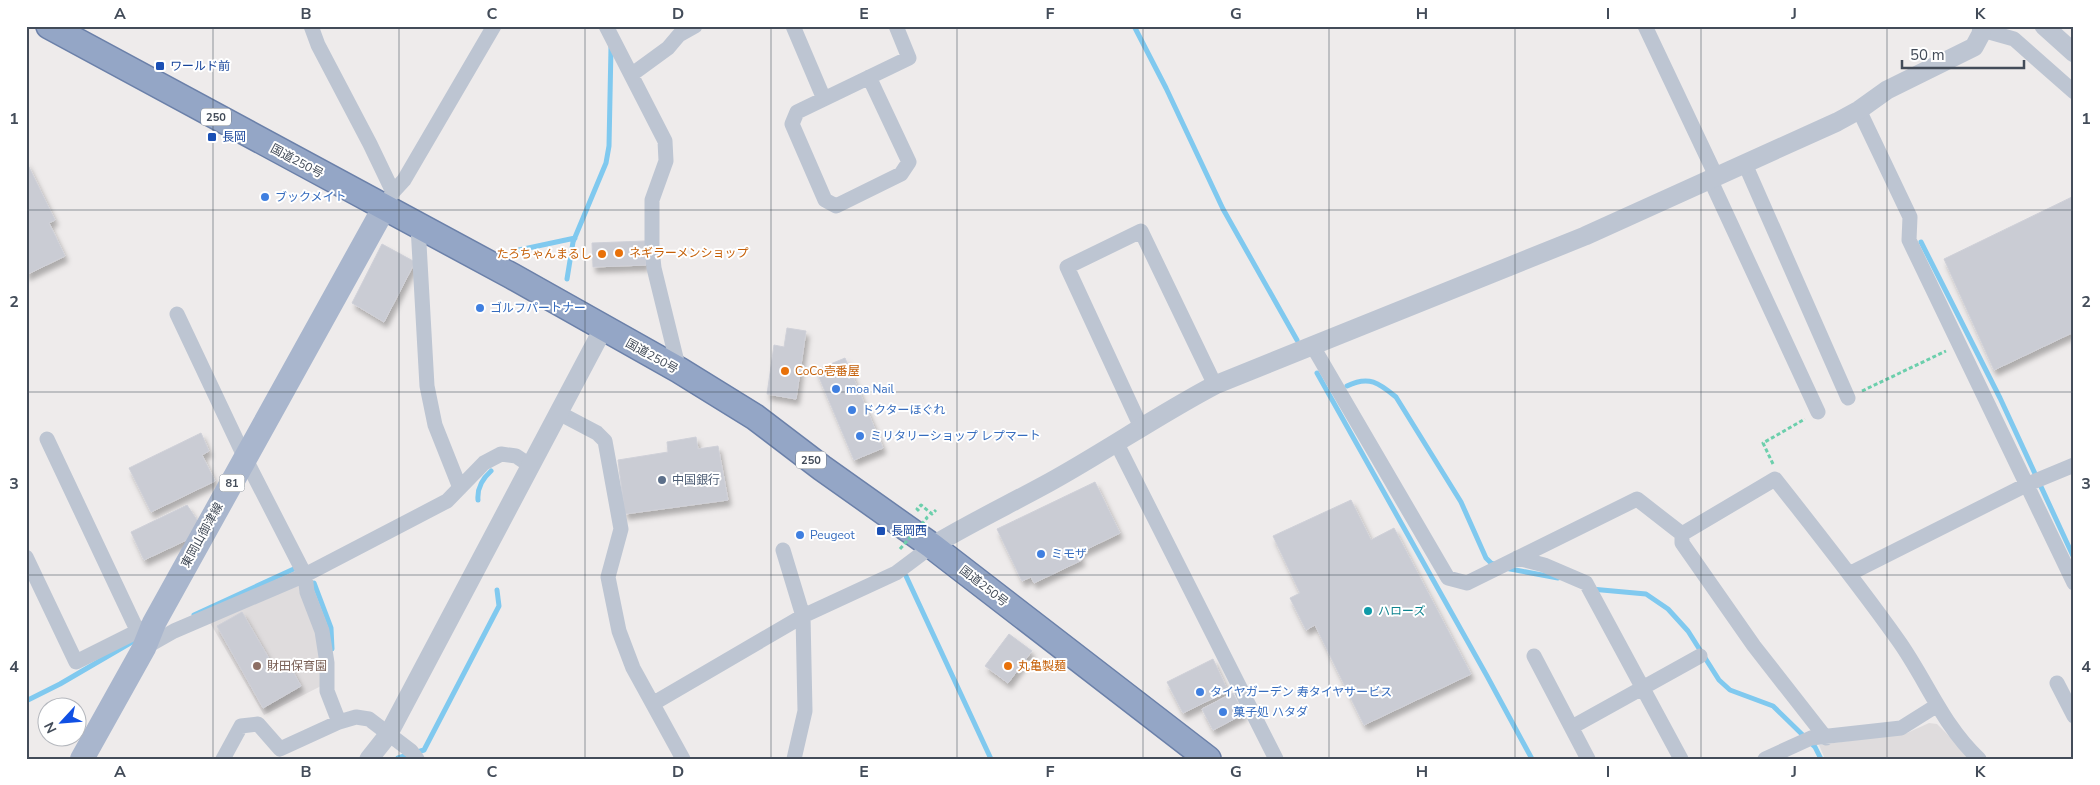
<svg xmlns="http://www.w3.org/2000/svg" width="2100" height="785" font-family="'Nunito Sans','Noto Sans JP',sans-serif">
<defs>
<filter id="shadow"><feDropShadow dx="3" dy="5.5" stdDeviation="2.5" flood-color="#0004"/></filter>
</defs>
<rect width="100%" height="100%" fill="#eeebeb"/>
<!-- education -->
<path fill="#dfdcdd" d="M300,585l17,40 8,59 -61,31 -55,-94z
M1929,723l8,1 35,35h-147l-6,-14 88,-12z"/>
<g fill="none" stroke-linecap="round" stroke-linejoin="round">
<!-- stream -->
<path stroke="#80c9ef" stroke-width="5" d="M1134,26l32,62 57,121 74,131
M1921,242l79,156 74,160
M519,250l56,-12
M567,279l6,-37 33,-79 3,-17 2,-99
M1317,373l170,303 45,83
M1347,386c22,-11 32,-3 49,11l65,105 25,56 5,5 6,2
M478,500c-1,-12 4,-21 13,-29
M1505,568l53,10
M906,576l85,183
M314,583l17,45 1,21
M1591,589l55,5 22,15 20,22 31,49 11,10 43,16 42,41 6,12
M194,615l102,-47
M26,701l34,-17 72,-42
M398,758l26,-8 75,-144 -2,-16"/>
</g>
<!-- building -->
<path fill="#caccd4" stroke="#cfd0d8" filter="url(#shadow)" d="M26,161l29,59 -6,3 16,33 -39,19z
M2074,196v136l-80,38 -50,-111z
M645,241l1,24 -53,2 -1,-24z
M382,244l33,18 -31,60 -32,-19z
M787,328l19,3 -10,68 -29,-5 7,-49 10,2z
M845,358l38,90 -29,12 -38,-90z
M201,433l8,18 -7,4 13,26 -64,31 -22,-44z
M696,437l2,12 20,-3 10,54 -103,14 -7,-54 50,-8 -1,-10z
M1095,482l25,51 -41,20 3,7 -48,23 -3,-6 -9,4 -25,-52z
M1351,500l20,40 23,-12 77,146 -107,51 -49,-100 -9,5 -16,-32 10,-5 -27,-57z
M187,505l14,21 -8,11 -49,23 -13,-28z
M242,612l32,55 12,-8 15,27 -38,22 -46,-82z
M1009,634l23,17 -24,32 -23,-17z
M1213,659l15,32 -45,22 -16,-31z
M1233,693l11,21 -31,16 -11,-21z"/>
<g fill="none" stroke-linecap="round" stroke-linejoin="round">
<!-- trunk casing -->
<g stroke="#6b80a9" stroke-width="28">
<path id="trunk" d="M49,26l463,250 167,94 76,47 67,51 110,78 276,213"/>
</g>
<!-- path -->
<path stroke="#6ccfac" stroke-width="3" stroke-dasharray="4 2.5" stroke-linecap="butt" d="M1862,391l84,-40
M1773,464l-10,-21 42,-24
M919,511l-2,-2 4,-4 11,9 4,-4"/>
<!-- minor -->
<path stroke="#bdc5d2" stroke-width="15" d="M311,26l7,19 52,99 23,48
M606,26l59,115 1,20 -14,39v49l2,19 25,102
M793,26l31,73
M1645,26l71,150
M1982,30l32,9 60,53
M631,75l37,-27 11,-13 16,-9
M869,77l40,85 -8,12 -65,32 -11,-6 -33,-76 5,-12 112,-54 -13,-32
M1859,110l51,107 -1,23 165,343
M1745,164l103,234
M1710,179l108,233
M384,208l9,-16 11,-12 90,-154
M418,226l9,160 8,39 25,63
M177,314l68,144 60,117 2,17 15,39 5,32v28l12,31
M1312,345l136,233 19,5 170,-84 45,35 93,-55c42,53 84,106 123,161 28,39 45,86 81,119
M559,413l38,20 8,8 16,88 -13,48 11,54 14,37 50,91
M1141,427l-74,-160 74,-36 74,154
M47,439l91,193
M1116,442l160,317
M1682,534v9l72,103 72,92
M783,550l20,66 2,95 -11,48
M26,557l50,105 70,-35
M1517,558l27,7 42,18 95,176
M1849,574l179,-90 46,-19
M144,648l30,-17 131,-56 142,-74 37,-38 17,-9 15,2 15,10
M1534,656l54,103
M2057,683l17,33
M654,703l149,-87 93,-43 36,-27
M1572,727l128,-71
M223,759l18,-33 17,-2 22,25 59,-27 17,-5 13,2 42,32 6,8
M1765,759l46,-21 90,-10 35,-22"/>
<!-- tertiary -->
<path stroke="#bdc5d2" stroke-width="19" d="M2044,26l30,27
M932,546c38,-23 78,-42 118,-64 56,-31 108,-67 165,-97l370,-149 252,-114 22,-12 28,-20 87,-43 7,-13 1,-8
M369,759l19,-24 215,-406"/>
<!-- primary -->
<path stroke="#a9b6cd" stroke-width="24" d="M82,759l62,-111 10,-25 230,-415"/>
<!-- trunk -->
<use href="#trunk" stroke="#94a6c6" stroke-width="25"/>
<!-- path-bridge -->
<path stroke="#6ccfac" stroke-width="3" stroke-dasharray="4 2.5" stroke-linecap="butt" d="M900,549l27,-31 -2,-2"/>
</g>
<!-- grid -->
<path fill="none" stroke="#434c59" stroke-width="1" stroke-opacity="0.55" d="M213,26v733M399,26v733M585,26v733M771,26v733M957,26v733M1143,26v733M1329,26v733M1515,26v733M1701,26v733M1887,26v733M26,210h2048M26,392h2048M26,575h2048"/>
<!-- markers -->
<g fill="#1a4fb4" stroke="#fff" stroke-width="2">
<rect x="155" y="61" width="10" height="10" rx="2.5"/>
<rect x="207" y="132" width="10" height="10" rx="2.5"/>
<rect x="876" y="526" width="10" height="10" rx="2.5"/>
</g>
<g fill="#3f7fe0" stroke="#fff" stroke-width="2">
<circle cx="265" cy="197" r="5"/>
<circle cx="480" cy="308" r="5"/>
<circle cx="836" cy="389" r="5"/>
<circle cx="852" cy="410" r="5"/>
<circle cx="860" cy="436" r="5"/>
<circle cx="800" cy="535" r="5"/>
<circle cx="1041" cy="554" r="5"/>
<circle cx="1200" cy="692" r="5"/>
<circle cx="1223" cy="712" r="5"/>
</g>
<g fill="#e8710a" stroke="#fff" stroke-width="2">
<circle cx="619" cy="253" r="5"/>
<circle cx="602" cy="254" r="5"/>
<circle cx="785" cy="371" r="5"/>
<circle cx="1008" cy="666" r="5"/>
</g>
<circle fill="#5c6f8a" stroke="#fff" stroke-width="2" cx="662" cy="480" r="5"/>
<circle fill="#0f9aa8" stroke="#fff" stroke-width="2" cx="1368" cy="611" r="5"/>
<circle fill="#8d6e63" stroke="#fff" stroke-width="2" cx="257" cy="666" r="5"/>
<g text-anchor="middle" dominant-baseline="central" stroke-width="4" stroke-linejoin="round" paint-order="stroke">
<!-- shield labels -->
<g fill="#fff" stroke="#7b828b" stroke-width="1">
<rect x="201" y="108.5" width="30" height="17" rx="4"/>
<rect x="796" y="451.5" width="30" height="17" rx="4"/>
<rect x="219.5" y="474.5" width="25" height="17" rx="4"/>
</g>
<g font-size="11" font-weight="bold" fill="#434c59">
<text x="216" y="117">250</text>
<text x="811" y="460">250</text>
<text x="232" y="483">81</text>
</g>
<!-- transit labels -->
<g font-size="12" fill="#164399" stroke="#fff" text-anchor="start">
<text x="170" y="66">ワールド前</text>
<text x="222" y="137">長岡</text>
<text x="891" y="531">長岡西</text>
</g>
<!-- street labels -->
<g font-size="12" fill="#434c59" stroke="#fff">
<text transform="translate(297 161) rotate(28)">国道250号</text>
<text transform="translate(652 356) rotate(29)">国道250号</text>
<text transform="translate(202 535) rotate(-61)">東岡山御津線</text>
<text transform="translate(984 586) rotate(38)">国道250号</text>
</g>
<!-- shop labels -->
<g font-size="12" fill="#366cbe" stroke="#fff" text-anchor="start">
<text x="275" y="197">ブックメイト</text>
<text x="490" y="308">ゴルフパートナー</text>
<text x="846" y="389">moa Nail</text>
<text x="862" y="410">ドクターほぐれ</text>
<text x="870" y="436">ミリタリーショップ レプマート</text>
<text x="810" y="535">Peugeot</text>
<text x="1051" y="554">ミモザ</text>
<text x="1210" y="692">タイヤガーデン 寿タイヤサービス</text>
<text x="1233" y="712">菓子処 ハタダ</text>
</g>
<!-- food labels -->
<g font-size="12" fill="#c56008" stroke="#fff" text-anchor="start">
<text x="629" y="253">ネギラーメンショップ</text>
<text x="592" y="254" text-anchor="end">たろちゃんまるし</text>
<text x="795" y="371">CoCo壱番屋</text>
<text x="1018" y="666">丸亀製麺</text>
</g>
<!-- service labels -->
<g font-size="12" fill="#4e5e75" stroke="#fff" text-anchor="start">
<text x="672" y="480">中国銀行</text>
</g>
<!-- culture labels -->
<g font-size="12" fill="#0d838f" stroke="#fff" text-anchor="start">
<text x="1378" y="611">ハローズ</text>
</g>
<!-- education labels -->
<g font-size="12" fill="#785e54" stroke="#fff" text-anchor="start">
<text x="267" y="666">財田保育園</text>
</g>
</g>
<!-- border -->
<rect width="2100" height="785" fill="none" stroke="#ffffff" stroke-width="55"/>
<!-- north arrow -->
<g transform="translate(62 722) rotate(244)"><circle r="24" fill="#ffffff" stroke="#b4b7bd"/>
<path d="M0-4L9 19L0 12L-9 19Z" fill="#1050e4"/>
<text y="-8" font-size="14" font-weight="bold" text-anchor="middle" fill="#434c59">N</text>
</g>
<!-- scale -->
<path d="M1902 60v8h122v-8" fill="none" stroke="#434c59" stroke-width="2.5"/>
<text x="1910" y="60" font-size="15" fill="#434c59" stroke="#ffffff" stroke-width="4" paint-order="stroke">50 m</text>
<rect x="28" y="28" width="2044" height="730" fill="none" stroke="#434c59" stroke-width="2"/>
<g font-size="16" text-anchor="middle" font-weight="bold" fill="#434c59">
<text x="120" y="19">A</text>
<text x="306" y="19">B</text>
<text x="492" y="19">C</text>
<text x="678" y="19">D</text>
<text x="864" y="19">E</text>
<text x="1050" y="19">F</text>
<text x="1236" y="19">G</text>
<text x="1422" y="19">H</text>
<text x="1608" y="19">I</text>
<text x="1794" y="19">J</text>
<text x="1980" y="19">K</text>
<text x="14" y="124">1</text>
<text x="2086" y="124">1</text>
<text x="14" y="307">2</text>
<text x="2086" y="307">2</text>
<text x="14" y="489">3</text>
<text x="2086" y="489">3</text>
<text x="14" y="672">4</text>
<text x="2086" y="672">4</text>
<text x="120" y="777">A</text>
<text x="306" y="777">B</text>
<text x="492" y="777">C</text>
<text x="678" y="777">D</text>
<text x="864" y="777">E</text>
<text x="1050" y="777">F</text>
<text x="1236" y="777">G</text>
<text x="1422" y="777">H</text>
<text x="1608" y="777">I</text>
<text x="1794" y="777">J</text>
<text x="1980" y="777">K</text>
</g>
</svg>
